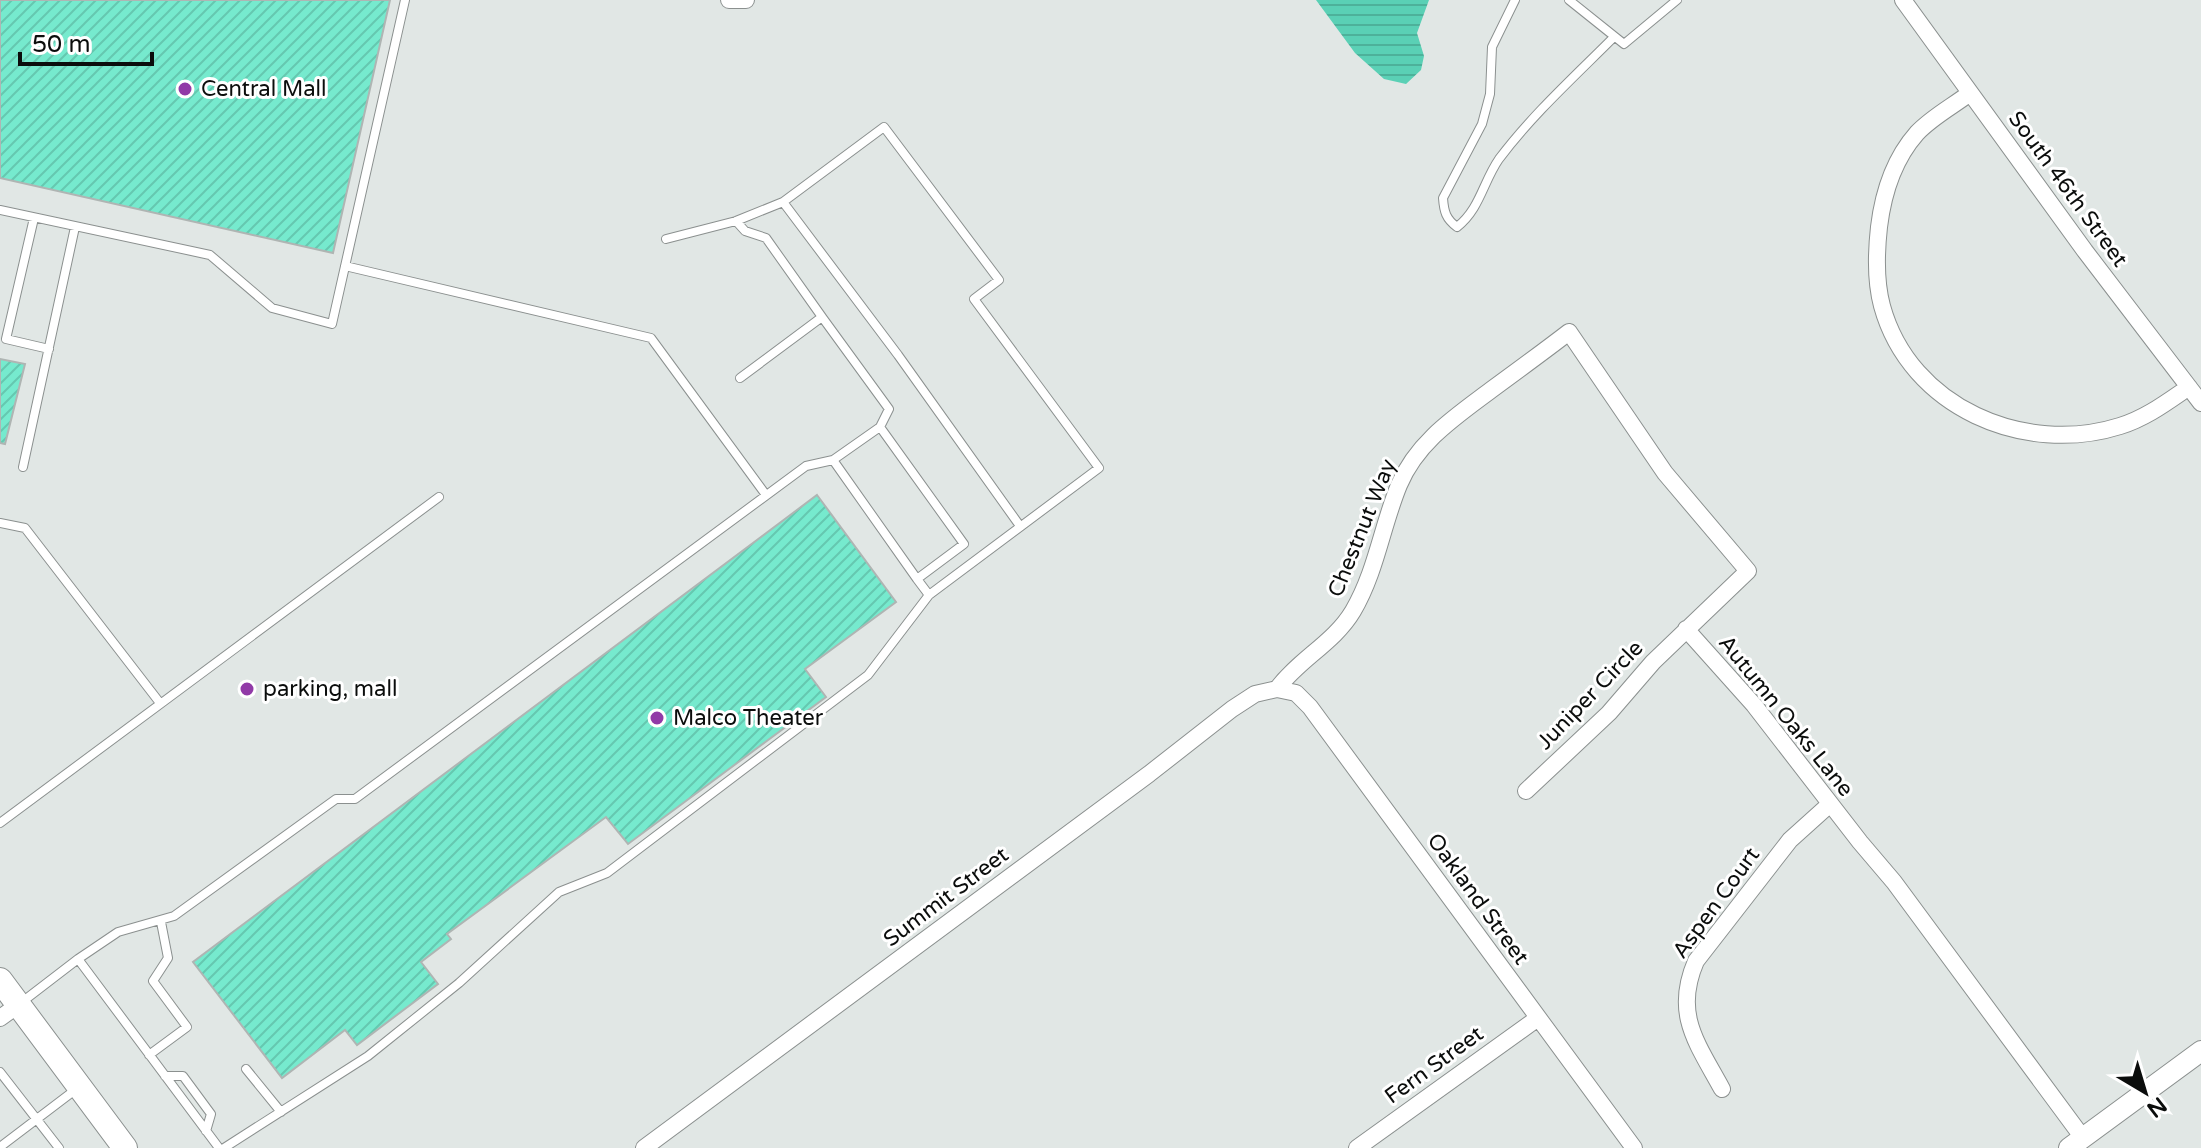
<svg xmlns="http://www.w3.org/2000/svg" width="2201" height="1148" font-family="'Varela Round',sans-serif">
<defs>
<pattern id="water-rules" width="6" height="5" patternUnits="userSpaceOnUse" patternTransform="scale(2)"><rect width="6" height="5" fill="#5ad0b5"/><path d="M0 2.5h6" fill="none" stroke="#4db19a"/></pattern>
<pattern id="building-hatch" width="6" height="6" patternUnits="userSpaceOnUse" patternTransform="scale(2)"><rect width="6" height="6" fill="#76eace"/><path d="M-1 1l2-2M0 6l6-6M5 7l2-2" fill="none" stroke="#65c8b0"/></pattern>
</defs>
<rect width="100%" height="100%" fill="#e1e7e5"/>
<!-- water -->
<path fill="url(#water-rules)" d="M1316,0h113l-12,33 7,23 -3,14 -15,14 -22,-5 -29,-26z"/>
<!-- building -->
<path fill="url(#building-hatch)" stroke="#afb5b3" stroke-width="2" d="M0,0h390l-57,253 -333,-75z
M0,359l25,5 -20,80 -5,-1z
M817,495l79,107 -91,67 21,28 -198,147 -22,-27 -159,117 4,5 -30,23 17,22 -81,61 -12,-15 -63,48 -89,-116z"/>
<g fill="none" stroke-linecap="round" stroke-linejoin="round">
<!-- service casing -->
<g stroke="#8b908f" stroke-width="10">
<path id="service" d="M1515,0l-23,47 -2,47 -8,30 -39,74c1,14 3,21 14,29 23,-18 26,-45 42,-68 33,-44 76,-83 115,-122
M1569,0l55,44 53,-44
M0,210l210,45 62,53 60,16 73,-324
M34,218l-28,121 43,10
M736,221l9,10 21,7 56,79 -82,61
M666,239l70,-18 47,-19
M345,266l306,72 115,157
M822,317l67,92 -9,18
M23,467l52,-240
M0,523l25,5 135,175
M917,579l12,16 170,-127 -125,-169 25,-19 -115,-153 -101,75 115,153 122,171
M0,823l439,-326
M78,959l141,189
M22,1002l56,-43 40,-27 56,-16 162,-117h19l451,-333 27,-6 47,-33 84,117 -47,35 -84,-119
M149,1055l38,-28 -34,-46 15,-23 -7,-36
M246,1069l35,43
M0,1072l59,76
M165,1076h18l28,38 -5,17
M0,1147l79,-60
M224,1148l144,-92 91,-73 100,-91 48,-19 261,-198 61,-80"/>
</g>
<!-- minor casing -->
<g stroke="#8b908f" stroke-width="18">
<path id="minor" d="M729,0h17
M1903,0l182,251 116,152
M1970,93c-17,13 -38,24 -53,40 -23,26 -34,61 -38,94 -3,27 -4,53 3,79 28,102 143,150 238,120 26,-8 47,-24 69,-39
M1686,629l68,76 106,137 34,40 189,256
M1277,689c22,-30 57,-46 76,-78 23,-39 29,-85 46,-126 18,-43 56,-68 92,-95 26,-19 52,-38 78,-58l96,141 83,98 -95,91 -44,51 -83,78
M0,1018l18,-13
M1722,1089c-25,-46 -49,-75 -26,-128l94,-121 40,-36
M644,1148l505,-374 83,-65 23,-15 22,-5 19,4 14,14 324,441
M1357,1148l181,-130"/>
</g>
<!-- tertiary casing -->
<g stroke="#8b908f" stroke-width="22">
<path id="tertiary" d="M2069,1148l132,-97"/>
</g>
<!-- secondary casing -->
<g stroke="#8b908f" stroke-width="26">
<path id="secondary" d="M0,980l125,168"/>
</g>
<!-- service -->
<use href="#service" stroke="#fff" stroke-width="8"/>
<!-- minor -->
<use href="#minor" stroke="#fff" stroke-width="16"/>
<!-- tertiary -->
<use href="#tertiary" stroke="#fff" stroke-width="20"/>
<!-- secondary -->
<use href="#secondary" stroke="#fff" stroke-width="24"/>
</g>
<!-- markers -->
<g fill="#913aa7" stroke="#fff" stroke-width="3">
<circle cx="185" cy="89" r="8"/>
<circle cx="247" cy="689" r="8"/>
<circle cx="657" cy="718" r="8"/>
</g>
<g text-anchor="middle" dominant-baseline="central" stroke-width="6" stroke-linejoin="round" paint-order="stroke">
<!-- poi labels -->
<g font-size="22" fill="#0b0d0c" stroke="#fff" text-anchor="start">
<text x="201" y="89">Central Mall</text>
<text x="263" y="689">parking, mall</text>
<text x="673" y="718">Malco Theater</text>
</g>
<!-- street labels -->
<g font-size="22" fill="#0b0d0c" stroke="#fff">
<text transform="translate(2068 189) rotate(54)">South 46th Street</text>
<text transform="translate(1362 528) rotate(-68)">Chestnut Way</text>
<text transform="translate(1590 695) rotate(-46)">Juniper Circle</text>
<text transform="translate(1786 716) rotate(51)">Autumn Oaks Lane</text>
<text transform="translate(946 897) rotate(-37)">Summit Street</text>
<text transform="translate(1478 899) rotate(54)">Oakland Street</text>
<text transform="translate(1716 903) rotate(-54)">Aspen Court</text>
<text transform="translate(1434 1065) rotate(-36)">Fern Street</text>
</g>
</g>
<!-- north arrow -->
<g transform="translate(2145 1092) rotate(142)" stroke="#ffffff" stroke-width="6" paint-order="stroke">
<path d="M0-6L14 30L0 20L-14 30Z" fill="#0b0d0c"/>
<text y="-12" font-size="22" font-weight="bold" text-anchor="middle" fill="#0b0d0c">N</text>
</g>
<!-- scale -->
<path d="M20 52v12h132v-12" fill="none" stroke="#0b0d0c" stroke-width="4"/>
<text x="32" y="52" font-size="24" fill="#0b0d0c" stroke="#ffffff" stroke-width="6" paint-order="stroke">50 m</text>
</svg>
